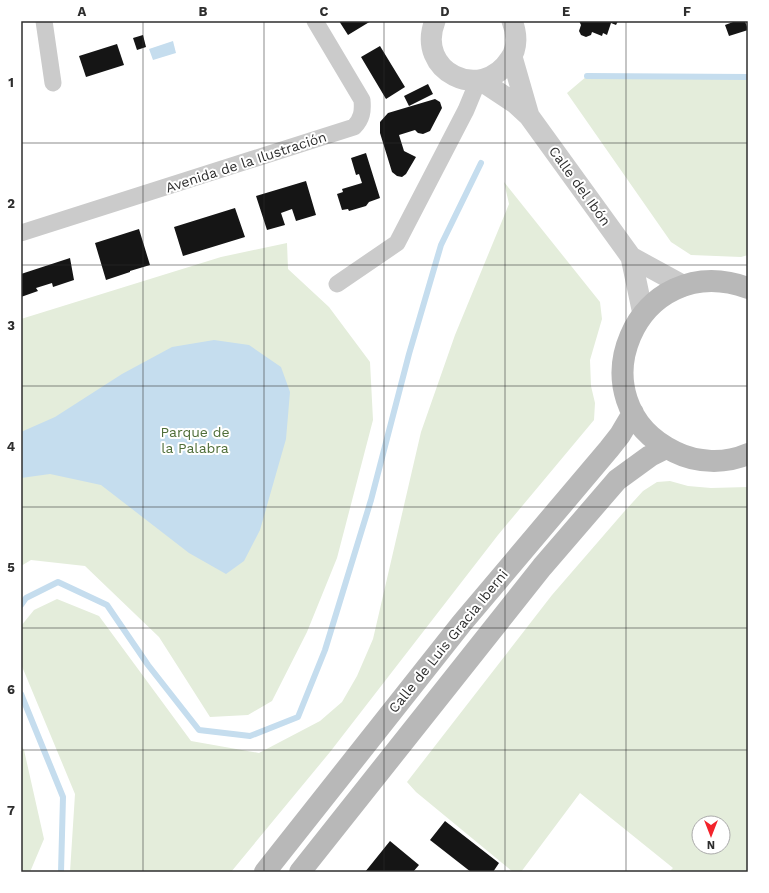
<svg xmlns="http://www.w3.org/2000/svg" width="769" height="893" font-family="'Work Sans',sans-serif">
<rect width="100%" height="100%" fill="#fff"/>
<!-- green -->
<path fill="#e4eddb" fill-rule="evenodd" d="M587,76l161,1v178l-7,2 -50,-2 -20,-13 -104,-149z
M504,182l96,120 2,17 -12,41 1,26 4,17 -1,17 -96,115 -168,217 -99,120h-161l5,-78 -54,-130v-38l13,-16 23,-11 42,17 92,125 68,12 61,-32 22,-19 15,-26 16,-37 48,-207 34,-97 54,-131z
M287,243l1,26 41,38 41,55 3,58 -36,138 -30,74 -35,69 -24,14 -38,2 -51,-80 -74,-71 -54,-6 -10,6v-247l200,-62z
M670,481l18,5 23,2 37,-1v385h-79l4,-4 -93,-75 -59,79h-8l-97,-80 -9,-10 145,-187 71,-82 20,-22 14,-9zM699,823h24v24h-24z
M21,745l3,5 20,89 -14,33h-9z"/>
<!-- water -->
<path fill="#c5ddee" d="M173,41l3,12 -23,7 -4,-11z
M214,340l35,5 32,22 9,25 -4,47 -26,91 -16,31 -18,13 -37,-21 -88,-68 -51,-11 -29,4v-46l34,-15 67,-43 50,-27z"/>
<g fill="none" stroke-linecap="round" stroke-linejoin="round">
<!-- stream -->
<path stroke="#c5ddee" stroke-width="6" d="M587,76l161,1
M21,605l5,-7 32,-16 49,23 41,60 51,65 51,6 48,-19 27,-67 46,-150 38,-146 32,-109 40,-82
M21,694l42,103 -2,75"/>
</g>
<!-- building -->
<path fill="#151515" d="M339,21h32l-23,14z
M579,21h39l-2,4 -5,-2 -4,12 -4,-2 -1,3 -10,-4 -1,3 -5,2 -5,-2 -2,-4 2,-6z
M733,21h12l3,9 -19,6 -4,-11 8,-3z
M143,35l3,12 -9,3 -4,-12z
M117,44l7,21 -38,12 -7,-21z
M380,46l25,41 -19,12 -25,-42z
M428,84l5,10 -24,12 -5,-10z
M435,99l5,3 2,6 -12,23 -7,3 -5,-1 -3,-3 -16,5 5,16 12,6 -10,17 -4,3 -5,-1 -5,-4 -12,-39v-11l8,-9z
M366,153l14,45 -11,4 -3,4 -17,5 -1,-2 -6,1 -5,-16 6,-2 -1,-3 20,-6 -3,-9 -3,1 -5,-17z
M306,181l10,34 -20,6 -4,-12 -11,4 4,12 -18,5 -11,-34z
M235,208l10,29 -62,19 -9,-29z
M139,229l11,36 -20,6v1l-24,8 -11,-37z
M70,258l4,22 -21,7 -1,-4 -16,5 2,3 -17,6v-23z
M445,821l54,42 -6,9h-22l-41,-32z
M390,841l29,24 -6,7h-48z"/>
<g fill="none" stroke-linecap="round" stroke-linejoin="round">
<!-- minor -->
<path stroke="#cbcbcb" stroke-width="17" d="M44,21l9,62
M21,233l333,-106c8,-8 9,-16 8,-27l-47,-79
M337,284l60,-41 69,-133 12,-29"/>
<!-- tertiary -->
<path stroke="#cbcbcb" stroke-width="21" d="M435,21c-20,50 46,83 75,38 8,-11 7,-26 2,-38
M512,57l17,59
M480,80l36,24 13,12 102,141 53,29
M631,257l12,57"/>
<!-- secondary -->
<path stroke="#b8b8b8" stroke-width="22" d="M748,288c-112,-41 -177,114 -73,164 22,11 50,12 73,2
M265,872l197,-249 147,-174 11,-14 13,-22
M300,872l242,-305 75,-87 33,-24 16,-8"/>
</g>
<!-- grid -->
<path fill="none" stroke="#2e2e2e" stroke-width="1" stroke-opacity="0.55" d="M143,21v851M264,21v851M384,21v851M505,21v851M626,21v851M21,143h727M21,265h727M21,386h727M21,507h727M21,628h727M21,750h727"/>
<g text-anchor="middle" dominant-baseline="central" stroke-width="4" stroke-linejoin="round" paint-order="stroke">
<!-- street labels -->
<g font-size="14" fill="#2e2e2e" stroke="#fff">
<text transform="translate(246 162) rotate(-18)">Avenida de la Ilustración</text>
<text transform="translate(580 186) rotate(54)">Calle del Ibón</text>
<text transform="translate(448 641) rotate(-51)">Calle de Luis Gracia Iberni</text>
</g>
<!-- park labels -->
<g font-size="14" fill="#4f6e38" stroke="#fff">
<text x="195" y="432">Parque de<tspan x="195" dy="16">la Palabra</tspan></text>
</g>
</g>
<!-- border -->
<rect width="769" height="893" fill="none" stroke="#ffffff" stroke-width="44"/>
<!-- north arrow -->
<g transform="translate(711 835) rotate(180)"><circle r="19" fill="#ffffff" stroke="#ababab"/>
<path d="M0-3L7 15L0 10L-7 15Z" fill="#f3232b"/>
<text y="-6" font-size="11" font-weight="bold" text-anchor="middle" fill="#2e2e2e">N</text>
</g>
<rect x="22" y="22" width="725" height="849" fill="none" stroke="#2e2e2e" stroke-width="1.5"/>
<g font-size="13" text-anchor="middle" font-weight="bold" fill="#2e2e2e">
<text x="82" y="16">A</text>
<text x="203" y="16">B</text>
<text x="324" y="16">C</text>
<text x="445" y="16">D</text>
<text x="566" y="16">E</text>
<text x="687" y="16">F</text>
<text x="11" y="87">1</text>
<text x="11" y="208">2</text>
<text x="11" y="330">3</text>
<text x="11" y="451">4</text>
<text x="11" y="572">5</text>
<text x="11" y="694">6</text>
<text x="11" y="815">7</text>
</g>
</svg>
